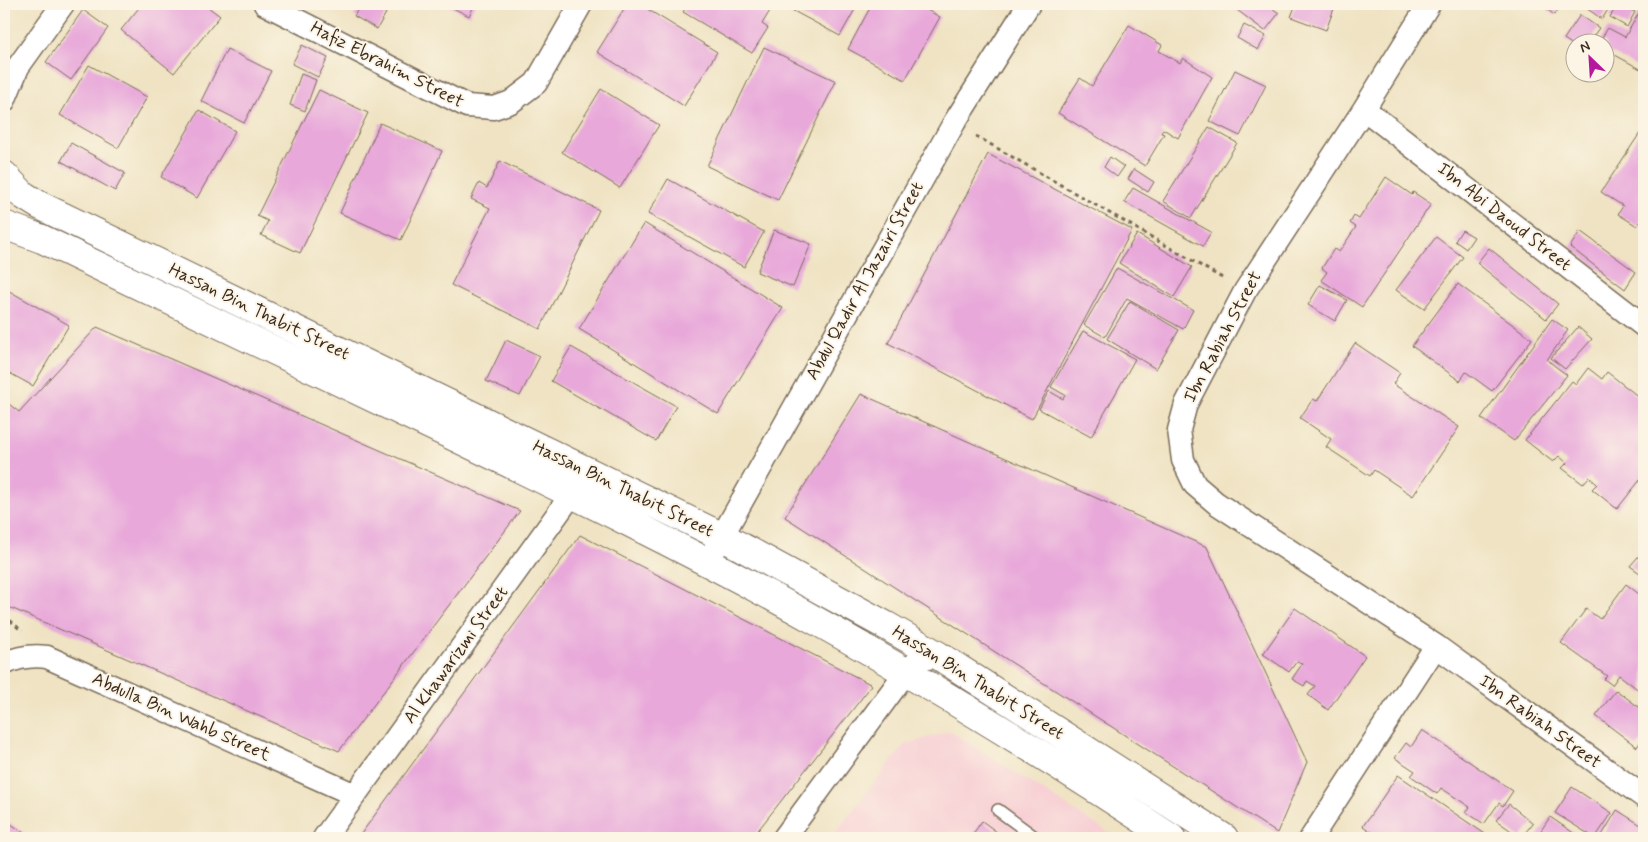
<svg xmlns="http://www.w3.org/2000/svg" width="1648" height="842" font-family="Mynerve,sans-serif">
<rect width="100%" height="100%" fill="#fcf5e5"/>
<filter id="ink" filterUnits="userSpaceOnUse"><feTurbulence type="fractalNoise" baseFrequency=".02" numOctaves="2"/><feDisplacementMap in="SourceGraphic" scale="10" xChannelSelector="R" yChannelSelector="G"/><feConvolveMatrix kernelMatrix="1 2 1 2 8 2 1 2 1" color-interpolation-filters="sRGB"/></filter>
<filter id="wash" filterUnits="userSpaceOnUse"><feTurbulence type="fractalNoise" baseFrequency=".0096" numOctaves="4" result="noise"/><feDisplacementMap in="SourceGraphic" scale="20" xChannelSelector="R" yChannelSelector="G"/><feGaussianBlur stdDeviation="1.12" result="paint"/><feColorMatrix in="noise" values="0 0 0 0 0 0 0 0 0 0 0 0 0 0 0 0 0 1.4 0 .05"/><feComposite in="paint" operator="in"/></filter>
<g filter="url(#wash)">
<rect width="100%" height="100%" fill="#efe3c3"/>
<!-- built -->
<path fill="#f7cfd4" d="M950,731l167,107h-286l73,-93z"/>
<g id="blocks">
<!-- building -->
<path fill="#e8a9da" d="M142,4h62l16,12 -46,57 -53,-43z
M361,4h22l-3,5 6,4 -9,16 -23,-13z
M445,4h30l-6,12z
M627,4h12l78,48 -33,54 -87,-54z
M688,4h86l-12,20 6,4 -16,25 -69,-41z
M790,4h68l-18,32 -52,-28z
M872,4h44l24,13 -35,63 -57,-31z
M1229,4h37l13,9 -14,18z
M1296,4h33l6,2 -9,24 -35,-13z
M1541,4h22l-9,11z
M1589,4h21l1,1 -9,14 -16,-11z
M1618,4l17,8 -8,15 -17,-10z
M1628,4l16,1v66l-38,-21v-8h-7l9,-14 17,9 15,-26z
M83,10l25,18 -37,52 -25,-18z
M1580,15l19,13 -10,14h-13v5l-12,-8z
M1129,25l33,20 -3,6 21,12 3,-5 29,19 -34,61 -15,-9 -2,4 3,1 -19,32 -87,-53 22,-35 12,8z
M1244,25l22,11 -8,14 -21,-12z
M302,45l26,13 -10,19 -26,-13z
M764,47l72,34 -58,119 -71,-34z
M227,49l44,22 -27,52 -43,-22z
M89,65l58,32 -29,51 -58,-33z
M1235,70l31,15 -26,51 -31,-15z
M301,74l15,6 -11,31 -15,-6z
M601,89l58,36 -39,63 -58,-36z
M319,90l49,23 -68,140 -39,-18 7,-14 -11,-5z
M199,110l36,21 -38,67 -36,-21z
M380,123l62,28 -41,89 -61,-27z
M1209,127l28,16 -46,75 -28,-17z
M1644,127v95l-3,-2 -4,6 -19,-12 5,-8 -22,-14z
M71,143l54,30 -10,18 -54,-30z
M988,154l144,76 -100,189 -144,-76z
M1110,157l14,10 -7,10 -13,-10z
M500,161l99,49 -59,119 -89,-44 39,-77 -19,-9 8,-16 8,5z
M1134,169l20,13 -6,10 -20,-13z
M1386,177l26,18 1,-3 18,12 -69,103 -41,-27 6,-8 -5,-4 12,-19 5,3 17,-25 -6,-4 4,-7 5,3z
M668,179l96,53 -20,35 -96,-53z
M1133,188l78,44 -8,14 -79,-44z
M644,223l139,85 -65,106 -139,-85z
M774,230l37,14 -18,43 -36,-15z
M1462,230l12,7 -8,12 -11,-8z
M1580,231l56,41 -11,17 -55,-42z
M1137,234l55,33 -18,30 -55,-34z
M1436,237l27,20 -39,52 -28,-19z
M1489,248l69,56 -12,15 -69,-56z
M1117,268l76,42 -10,19 -56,-31 -22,39 -21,-12z
M1458,284l74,55 -40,52 -26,-19 -6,9 -48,-35z
M1320,285l27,15 -12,21 -27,-16z
M4,288l65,37 -36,61 -29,-16z
M1130,301l49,29 -23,39 -49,-30z
M1552,319l16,11 -21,30 20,15 -53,66 -33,-23z
M97,327l423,184 -181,240 -335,-146v-205l15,12z
M1578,327l14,12 -27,30 -14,-11z
M1083,331l52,28 -44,78 -52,-28 10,-18 14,8 2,-4 -14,-8z
M506,340l34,16 -20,40 -34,-15z
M1355,343l45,30 -7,11 66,43 -46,69 -39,-26 -4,6 -44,-29 5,-8 -31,-21 13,-19 4,2z
M571,347l105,59 -20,35 -105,-60z
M1588,368l14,11 5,-7 37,29v74l-27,34 -25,-20 5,-5 -8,-7 -6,7 -21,-16 5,-5 -8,-7 -6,6 -28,-22 47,-59 4,3z
M861,394l346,153 100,215 -30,71 -492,-316z
M580,535l292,150 -120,153h-394z
M1644,550v26l-14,-10z
M1626,584l18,14v96l-25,-19 -7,10 -8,-6 3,-3 -46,-33 25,-34 14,10z
M1295,608l70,48 -37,54 -20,-15 7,-9 -8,-5 -3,5 -12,-7 10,-15 -5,-3 -8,11 -26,-18z
M1616,690l28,21v26l-7,10 -41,-31z
M1422,730l91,61 -10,15 -4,-3 -15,21 -18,-12 4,-5 -29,-19 -4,6 -26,-18 4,-5 -20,-13 11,-15 5,4z
M1398,775l93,63h-111l-17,-12z
M1572,787l40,26 -17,25 -40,-25z
M1509,804l24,19 -12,15 -25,-18z
M1617,810l27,17v11h-41l-2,-1z
M1550,817l31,21h-45z
M4,819l27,19h-27z
M982,821l23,17h-35z"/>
</g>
</g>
<g filter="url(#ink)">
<use href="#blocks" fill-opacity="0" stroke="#7a6b58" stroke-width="1"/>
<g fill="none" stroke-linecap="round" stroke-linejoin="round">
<!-- service casing -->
<g stroke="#7a6b58" stroke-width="14">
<path id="service" d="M998,810l38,28"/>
</g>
<!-- minor casing -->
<g stroke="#7a6b58" stroke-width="25">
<path id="minor" d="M265,4l202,102 27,2 17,-6 25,-19 45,-79
M1429,4l-65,105 -119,182 -59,113 -7,26 4,30 12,25 21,18 220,143 208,151
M4,101l14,-34 45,-63
M1364,109l280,217
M707,563l247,-440 75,-119
M4,664c14,-7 27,-9 43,-7l308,138
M324,838l248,-344 9,-15
M784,838l122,-166c11,-12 17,-14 33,-16
M1311,838l125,-192"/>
</g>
<!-- tertiary casing -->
<g stroke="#7a6b58" stroke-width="30">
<path id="tertiary" d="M4,175l19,20 16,10 684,332 162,88 54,31 285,182
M4,225l38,14c133,64 266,128 400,192 127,61 255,123 378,192 120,67 237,140 351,215"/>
</g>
<!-- path -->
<path stroke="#7a6b58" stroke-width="3" stroke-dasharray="4 4" stroke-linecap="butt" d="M976,136l248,143
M4,615l18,16"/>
<!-- service -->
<use href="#service" stroke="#fff" stroke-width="11"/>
<!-- minor -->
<use href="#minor" stroke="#fff" stroke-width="22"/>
<!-- tertiary -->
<use href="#tertiary" stroke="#fff" stroke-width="28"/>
</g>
</g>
<g text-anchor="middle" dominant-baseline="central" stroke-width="4" stroke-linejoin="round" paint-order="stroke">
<!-- street labels -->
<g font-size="18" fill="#3b2a1e" stroke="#fcf5e5">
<text transform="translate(387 65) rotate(27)">Hafiz Ebrahim Street</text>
<text transform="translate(1504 217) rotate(38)">Ibn Abi Daoud Street</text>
<text transform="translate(865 281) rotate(-61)">Abdul Qadir Al Jazairi Street</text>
<text transform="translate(259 312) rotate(26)">Hassan Bin Thabit Street</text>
<text transform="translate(1223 337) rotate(-62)">Ibn Rabiah Street</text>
<text transform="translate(623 489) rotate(26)">Hassan Bin Thabit Street</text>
<text transform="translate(456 655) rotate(-54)">Al Khawarizmi Street</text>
<text transform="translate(978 683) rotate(32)">Hassan Bin Thabit Street</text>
<text transform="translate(181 717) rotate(24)">Abdulla Bin Wahb Street</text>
<text transform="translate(1540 722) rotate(36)">Ibn Rabiah Street</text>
</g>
</g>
<!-- margin -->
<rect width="1648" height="842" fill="none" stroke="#fcf5e5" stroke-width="20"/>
<!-- north arrow -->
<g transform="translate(1590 58) rotate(335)"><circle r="24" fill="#fcf5e5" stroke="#afa495"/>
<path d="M0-4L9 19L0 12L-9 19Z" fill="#b5179e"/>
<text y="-8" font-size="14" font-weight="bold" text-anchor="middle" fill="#3b2a1e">N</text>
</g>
</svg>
